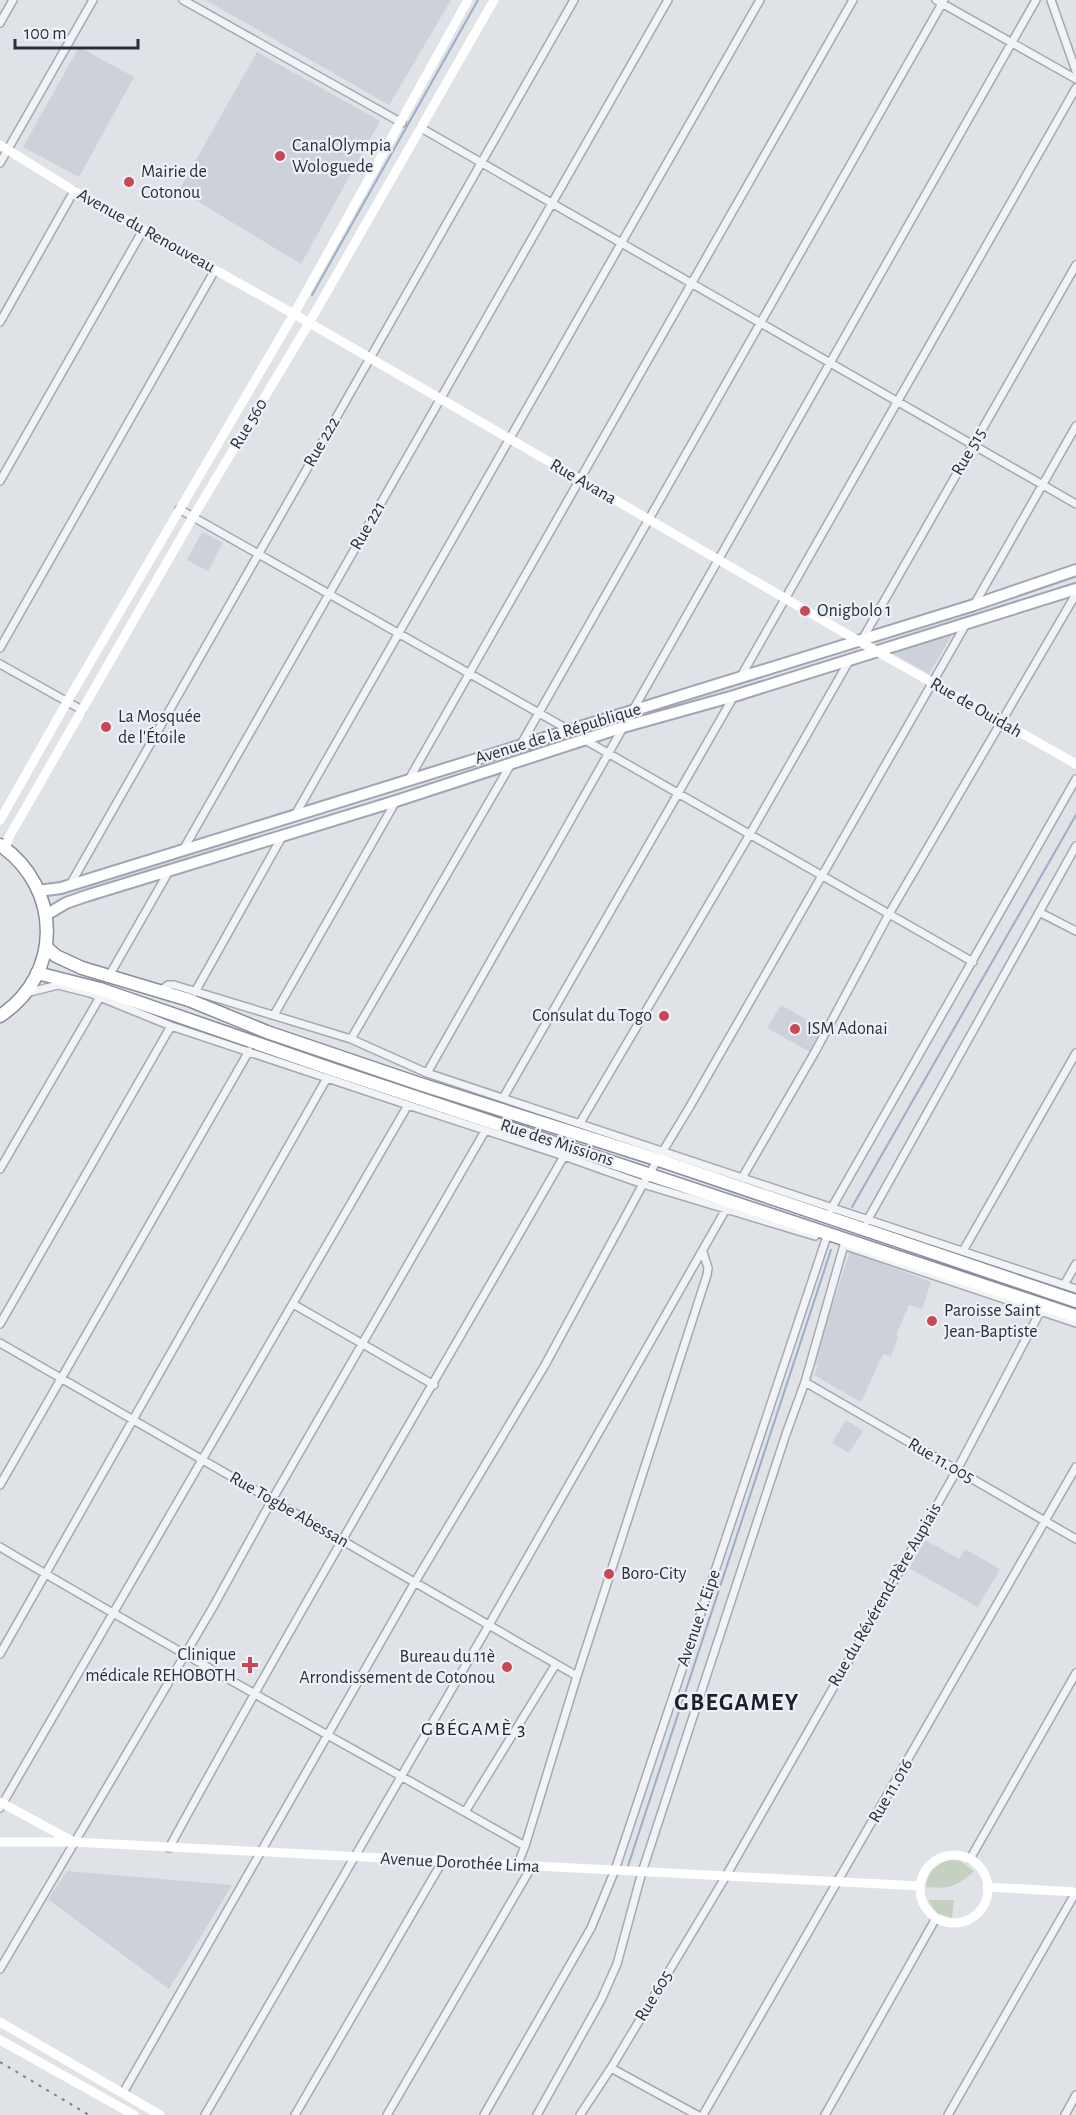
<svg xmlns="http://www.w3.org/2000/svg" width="1076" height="2115" font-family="'Alegreya Sans',sans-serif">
<rect width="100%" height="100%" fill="#dfe2e7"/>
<!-- built -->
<path fill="#cdd1d9" d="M206,0h245l-62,105z
M79,47l55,30 -55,100 -56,-30z
M257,52l123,69 -79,143 -122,-74z
M202,532l21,11 -15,28 -21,-11z
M953,633l-24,41 -37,-21z
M781,1005l42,24 -13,23 -43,-24z
M850,1251l81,31 -9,27 -13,-4 -13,30 2,2 -7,19 -8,-2 -22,48 -47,-27 4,-9 -5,-2z
M846,1420l17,11 -14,22 -17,-10z
M925,1540l34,19 6,-10 35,20 -22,38 -69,-39z
M67,1871l165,14 -63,104 -121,-90z"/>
<!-- green -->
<path fill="#c4d1c0" d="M952,1860l8,1 14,10c-18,16 -24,18 -48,16 2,-16 10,-24 26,-27z
M928,1900h26l-2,18 -15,-5z"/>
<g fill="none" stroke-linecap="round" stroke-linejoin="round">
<!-- stream -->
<path stroke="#9baec6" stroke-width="2" d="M312,295l166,-295
M852,1207l224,-392
M627,1869l204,-619"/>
<!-- minor casing -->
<g stroke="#a4a9b1" stroke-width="10">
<path id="minor" d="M183,0l219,123
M936,0l140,79
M1051,0l25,71
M0,23l13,-23
M421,128l655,376
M0,163l93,-163
M0,322l74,-131
M0,481l143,-251
M179,509l390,221
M974,605l102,-179
M863,638l213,-373
M0,648l215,-378
M0,664l82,46
M740,678l336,-590
M585,740l388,222
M520,746l424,-746
M408,781l445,-781
M295,815l465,-815
M183,850l485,-850
M70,885l504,-885
M1039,912l37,19
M109,976l60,-105
M160,991l8,-6h6l177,54 76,34 649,216
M195,992l88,-157
M26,993l32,-8 32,8 81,33 237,79 156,51 79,28 172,52
M274,1015l122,-214
M351,1039l160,-275
M427,1073l609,-1073
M503,1098l231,-402
M580,1123l170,-289 99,-173
M0,1169l100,-172
M742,1178l73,-126 74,-138 187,-320
M831,1209l245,-430
M867,1221l209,-375
M849,1247l227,76
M963,1251l113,-198
M1064,1285l12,-21
M293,1304l141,81
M0,1324l171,-298
M0,1343l577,333
M805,1382l271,157
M0,1485l249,-434
M0,1547c173,103 350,200 525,299
M0,1654l327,-576
M0,1808l408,-703
M465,1812l91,-148
M169,1848c127,-233 263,-461 395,-692
M970,1859l106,-186
M517,1866l8,-20 52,-170 130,-401 1,-7 -5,-16
M0,1969l213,-362 59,-107 213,-369
M611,2068l86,47
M123,2093l292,-511 130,-217 98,-181 46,-76 277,-484
M205,2115l284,-490 237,-416
M295,2115l147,-253
M387,2115l145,-249
M484,2115l107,-187 24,-58 211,-631
M537,2115l64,-115 16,-36 25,-92 144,-438 19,-52 39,-137
M580,2115l31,-47 115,-192 231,-406 83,-158
M703,2115l373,-648
M825,2115l111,-197
M948,2115l128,-223
M1065,2115l11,-20"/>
</g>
<!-- primary casing -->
<g stroke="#9fa5b3" stroke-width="14">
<path id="primary" d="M38,891l23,-3 913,-283 102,-35
M46,915l20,-12 20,-7 310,-95 227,-74 111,-31 342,-107"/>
</g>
<!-- trunk casing -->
<g stroke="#878e9d" stroke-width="15">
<path id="trunk" d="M0,845c62,43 63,129 0,171
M46,947l10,9 26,12 107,32 78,32 153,52 239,76 417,141
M37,973l63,16 234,81 742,246"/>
</g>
<!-- minor -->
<use href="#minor" stroke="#f1f3f6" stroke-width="7"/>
<!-- secondary -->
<path stroke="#fff" stroke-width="9" d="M0,145l74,46 220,123 563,326 219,124
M0,820l67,-118 227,-388 174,-314
M5,849l4,-12 184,-320 116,-194 185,-323
M0,1802l72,39
M0,1842h74l846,44
M920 1889a34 34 0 1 1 68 0a34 34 0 1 1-68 0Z
M987,1887l89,5
M0,2022l160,93
M0,2040l134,75"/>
<!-- primary -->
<use href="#primary" stroke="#fff" stroke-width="10"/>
<!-- trunk -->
<use href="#trunk" stroke="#fff" stroke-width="12"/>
<!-- rail -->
<path stroke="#798090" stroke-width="2" stroke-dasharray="3 6" stroke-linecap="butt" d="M0,2062l89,53"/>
</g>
<!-- markers -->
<g fill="#c84955" stroke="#eef1f5" stroke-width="2">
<circle cx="280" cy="156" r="6"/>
<circle cx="129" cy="182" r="6"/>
<circle cx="805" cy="611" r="6"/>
<circle cx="106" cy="727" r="6"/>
<circle cx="664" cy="1016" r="6"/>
<circle cx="795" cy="1029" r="6"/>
<circle cx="932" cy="1321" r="6"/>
<circle cx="609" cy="1574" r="6"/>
<path d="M247 1656h6v6h6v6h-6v6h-6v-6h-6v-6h6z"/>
<circle cx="507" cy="1667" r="6"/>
</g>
<g text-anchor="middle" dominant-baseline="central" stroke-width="4.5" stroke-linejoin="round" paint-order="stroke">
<!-- poi labels -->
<g font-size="18" fill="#282f3e" stroke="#eef1f5" text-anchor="start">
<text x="292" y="146">CanalOlympia<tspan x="292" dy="21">Wologuede</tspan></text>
<text x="141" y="172">Mairie de<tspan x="141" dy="21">Cotonou</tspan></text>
<text x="817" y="611">Onigbolo 1</text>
<text x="118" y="717">La Mosquée<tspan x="118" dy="21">de l'Étoile</tspan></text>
<text x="652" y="1016" text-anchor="end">Consulat du Togo</text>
<text x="807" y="1029">ISM Adonai</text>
<text x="944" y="1311">Paroisse Saint<tspan x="944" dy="21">Jean-Baptiste</tspan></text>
<text x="621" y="1574">Boro-City</text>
<text x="236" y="1655" text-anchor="end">Clinique<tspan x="236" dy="21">médicale REHOBOTH</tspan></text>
<text x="495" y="1657" text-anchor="end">Bureau du 11è<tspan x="495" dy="21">Arrondissement de Cotonou</tspan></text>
</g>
<!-- street labels -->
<g font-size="18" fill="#282f3e" stroke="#eef1f5">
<text transform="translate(146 231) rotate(29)">Avenue du Renouveau</text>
<text transform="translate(249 424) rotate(-59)">Rue 560</text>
<text transform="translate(322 442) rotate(-60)">Rue 222</text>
<text transform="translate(969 452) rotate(-60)">Rue 515</text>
<text transform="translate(583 482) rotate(30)">Rue Avana</text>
<text transform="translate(368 526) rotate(-60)">Rue 221</text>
<text transform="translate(976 708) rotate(30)">Rue de Ouidah</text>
<text transform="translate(558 734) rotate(-17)">Avenue de la République</text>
<text transform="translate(557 1143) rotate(18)">Rue des Missions</text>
<text transform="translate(941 1461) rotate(30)">Rue 11.005</text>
<text transform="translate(289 1510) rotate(30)">Rue Togbe Abessan</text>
<text transform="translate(885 1595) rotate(-60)">Rue du Révérend-Père Aupiais</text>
<text transform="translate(699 1618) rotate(-71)">Avenue Y. Eipe</text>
<text transform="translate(891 1791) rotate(-60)">Rue 11.016</text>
<text transform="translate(460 1863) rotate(3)">Avenue Dorothée Lima</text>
<text transform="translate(654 1996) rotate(-59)">Rue 605</text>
</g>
<!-- neighbourhood labels -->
<g font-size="20" letter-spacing="1.5" fill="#1b202f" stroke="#eef1f5">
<text x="474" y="1729">GBÉGAMÈ 3</text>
</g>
<!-- district labels -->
<g font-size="24" font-weight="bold" letter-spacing="1.5" fill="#1b202f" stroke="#eef1f5">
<text x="737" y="1703">GBEGAMEY</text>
</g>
</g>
<!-- scale -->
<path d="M15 39v9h123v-9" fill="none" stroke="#282f3e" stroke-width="3"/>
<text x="24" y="39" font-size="18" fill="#282f3e" stroke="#eef1f5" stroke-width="4.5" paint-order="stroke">100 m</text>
</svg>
